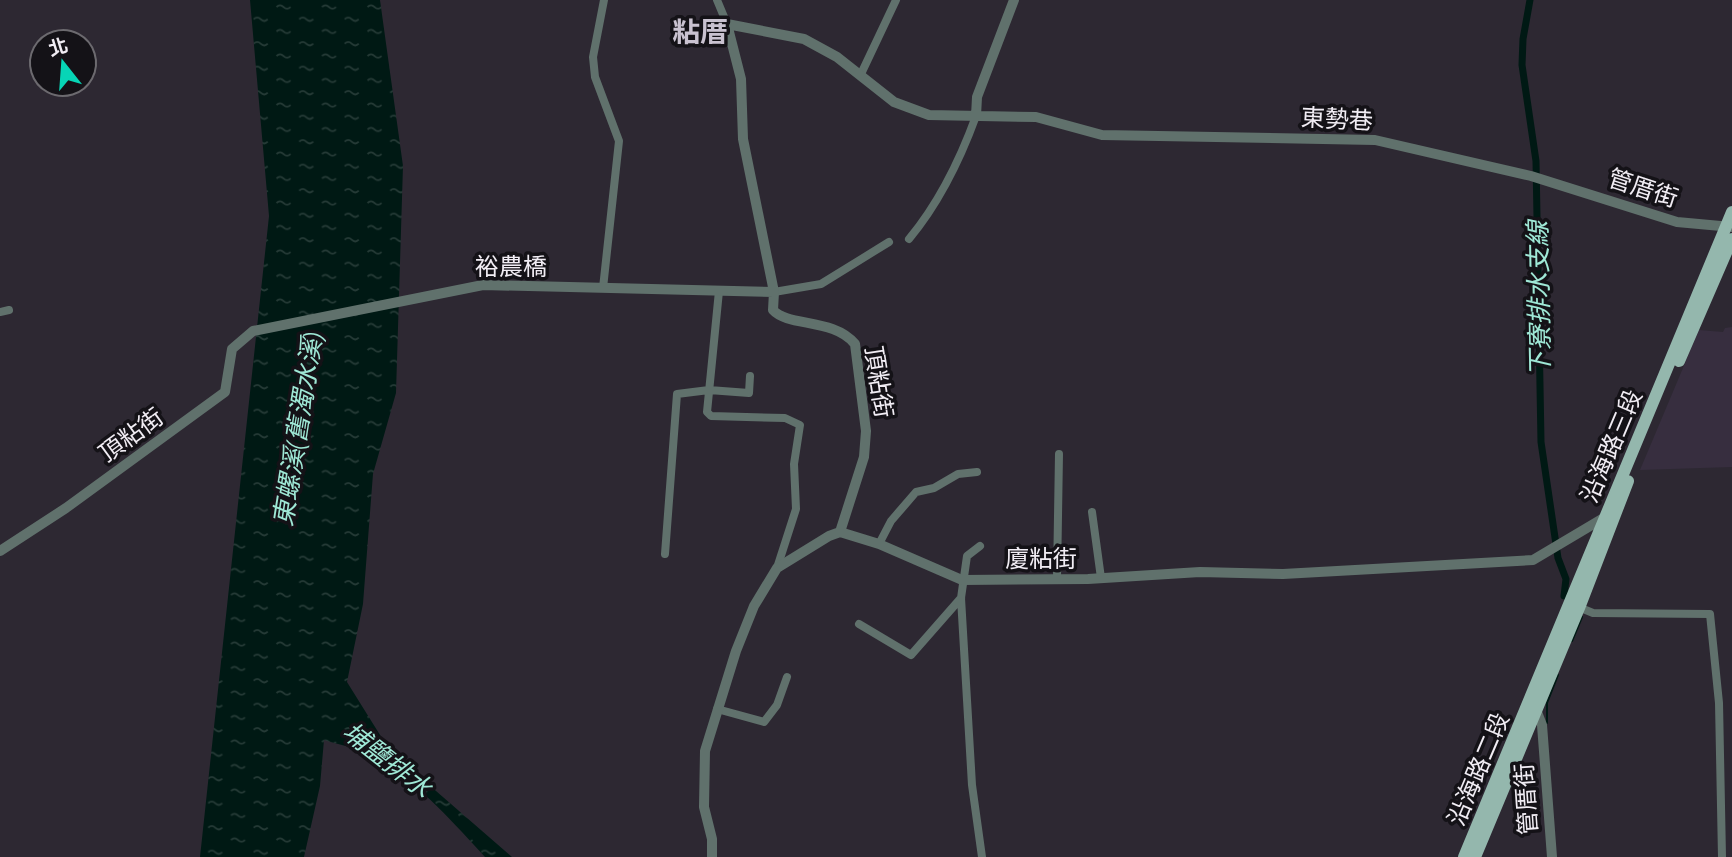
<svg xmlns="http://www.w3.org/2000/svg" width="1732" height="857" font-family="'Zilla Slab','Noto Sans TC',serif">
<defs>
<pattern id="water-ripples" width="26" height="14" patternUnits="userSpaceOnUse" patternTransform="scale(1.75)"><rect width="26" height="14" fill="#001914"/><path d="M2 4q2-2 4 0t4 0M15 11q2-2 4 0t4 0" fill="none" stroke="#263b37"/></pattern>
</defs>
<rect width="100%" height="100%" fill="#2d2832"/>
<!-- built -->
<path fill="#372e3f" d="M1732,327v140l-92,3 59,-140 24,2 2,-4z"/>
<!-- water -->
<path fill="url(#water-ripples)" d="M250,0h130l23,166 -7,227 -23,81 -10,130 -16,78 43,69 122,106h-27c-35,-38 -76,-85 -124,-106 -11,-5 -25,-7 -37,-11l-4,46 -16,71h-104l69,-641z"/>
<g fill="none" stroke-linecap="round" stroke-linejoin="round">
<!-- stream -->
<path stroke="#001914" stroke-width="2" d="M1572,641l10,-24
M1547,723v-20l11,-28"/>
<!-- canal -->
<path stroke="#001914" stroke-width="7" d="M1530,0l-7,39 -1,26 14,96 5,281 17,116 8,21 -2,17"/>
<!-- minor -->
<path stroke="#60716c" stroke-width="8" d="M717,0l10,24
M861,74l35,-74
M909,239c30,-36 51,-79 67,-123
M603,288l16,-147 -24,-64 -2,-20 11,-57
M719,291l-12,121 4,4 74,2 15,7 -6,39 2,45 -19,59
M774,292l47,-8 68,-42
M0,312l9,-2
M1092,512l9,66
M879,544l12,-23 25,-29 18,-4 24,-14 19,-2
M980,546l-13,10 -6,42 11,187 10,72
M665,554l12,-160 32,-4 40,3 1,-17
M1057,578l2,-124
M1576,606l17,7 117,1 9,89 3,154
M859,624l52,31 50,-57
M717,709l47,13 13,-17 10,-28"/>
<!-- tertiary -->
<path stroke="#60716c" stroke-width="10" d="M976,116l1,-19 37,-97
M840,532l24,-75 2,-26 -11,-87c-21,-26 -67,-17 -82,-34l1,-18 -31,-153 -2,-60 -14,-55 77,15 33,18 57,45 35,13 107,2 66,18 273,5 156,36 146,46 55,5
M0,551l66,-43 159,-116 7,-43 21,-18 230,-46 291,7
M1535,707l7,18 10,132
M712,857v-18l-8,-32 1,-56 31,-100 18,-45 23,-38 52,-32 11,-4 39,12 83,36 126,-1 112,-7 83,2 250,-14 74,-44"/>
<!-- primary -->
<path stroke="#94b7ad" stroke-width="12" d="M1679,361l53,-122
M1464,857l268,-645
M1475,857l104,-249 49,-127"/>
</g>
<g text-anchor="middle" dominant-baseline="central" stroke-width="7" stroke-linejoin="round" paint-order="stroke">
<!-- street labels -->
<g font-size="24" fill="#f1edf4" stroke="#141217">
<text transform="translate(1337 119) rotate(3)">東勢巷</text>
<text transform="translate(1643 188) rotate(18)">管厝街</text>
<text x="511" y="266">裕農橋</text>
<text transform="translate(879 382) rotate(81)">頂粘街</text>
<text transform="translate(131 435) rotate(-36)">頂粘街</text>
<text transform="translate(1611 446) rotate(-67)">沿海路三段</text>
<text x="1041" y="558">廈粘街</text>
<text transform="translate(1478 769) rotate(-67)">沿海路二段</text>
<text transform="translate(1526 799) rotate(-94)">管厝街</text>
</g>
<!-- water labels -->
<g font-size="26" font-style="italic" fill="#9fe8d6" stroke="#141217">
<text transform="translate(1539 299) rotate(-91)">下寮排水支線</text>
<text transform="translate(298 429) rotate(-81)">東螺溪(舊濁水溪)</text>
<text transform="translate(387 760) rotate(38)">埔鹽排水</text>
</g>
<!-- quarter labels -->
<g font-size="28" font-weight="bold" fill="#c9c2d0" stroke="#141217">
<text x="700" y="32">粘厝</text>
</g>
</g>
<!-- north arrow -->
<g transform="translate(63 63) rotate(343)"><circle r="33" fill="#141217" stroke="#6c6a6f" stroke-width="2"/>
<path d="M0-5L12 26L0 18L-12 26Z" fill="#07d5b6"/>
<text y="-10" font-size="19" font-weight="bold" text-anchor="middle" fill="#f1edf4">北</text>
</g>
</svg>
